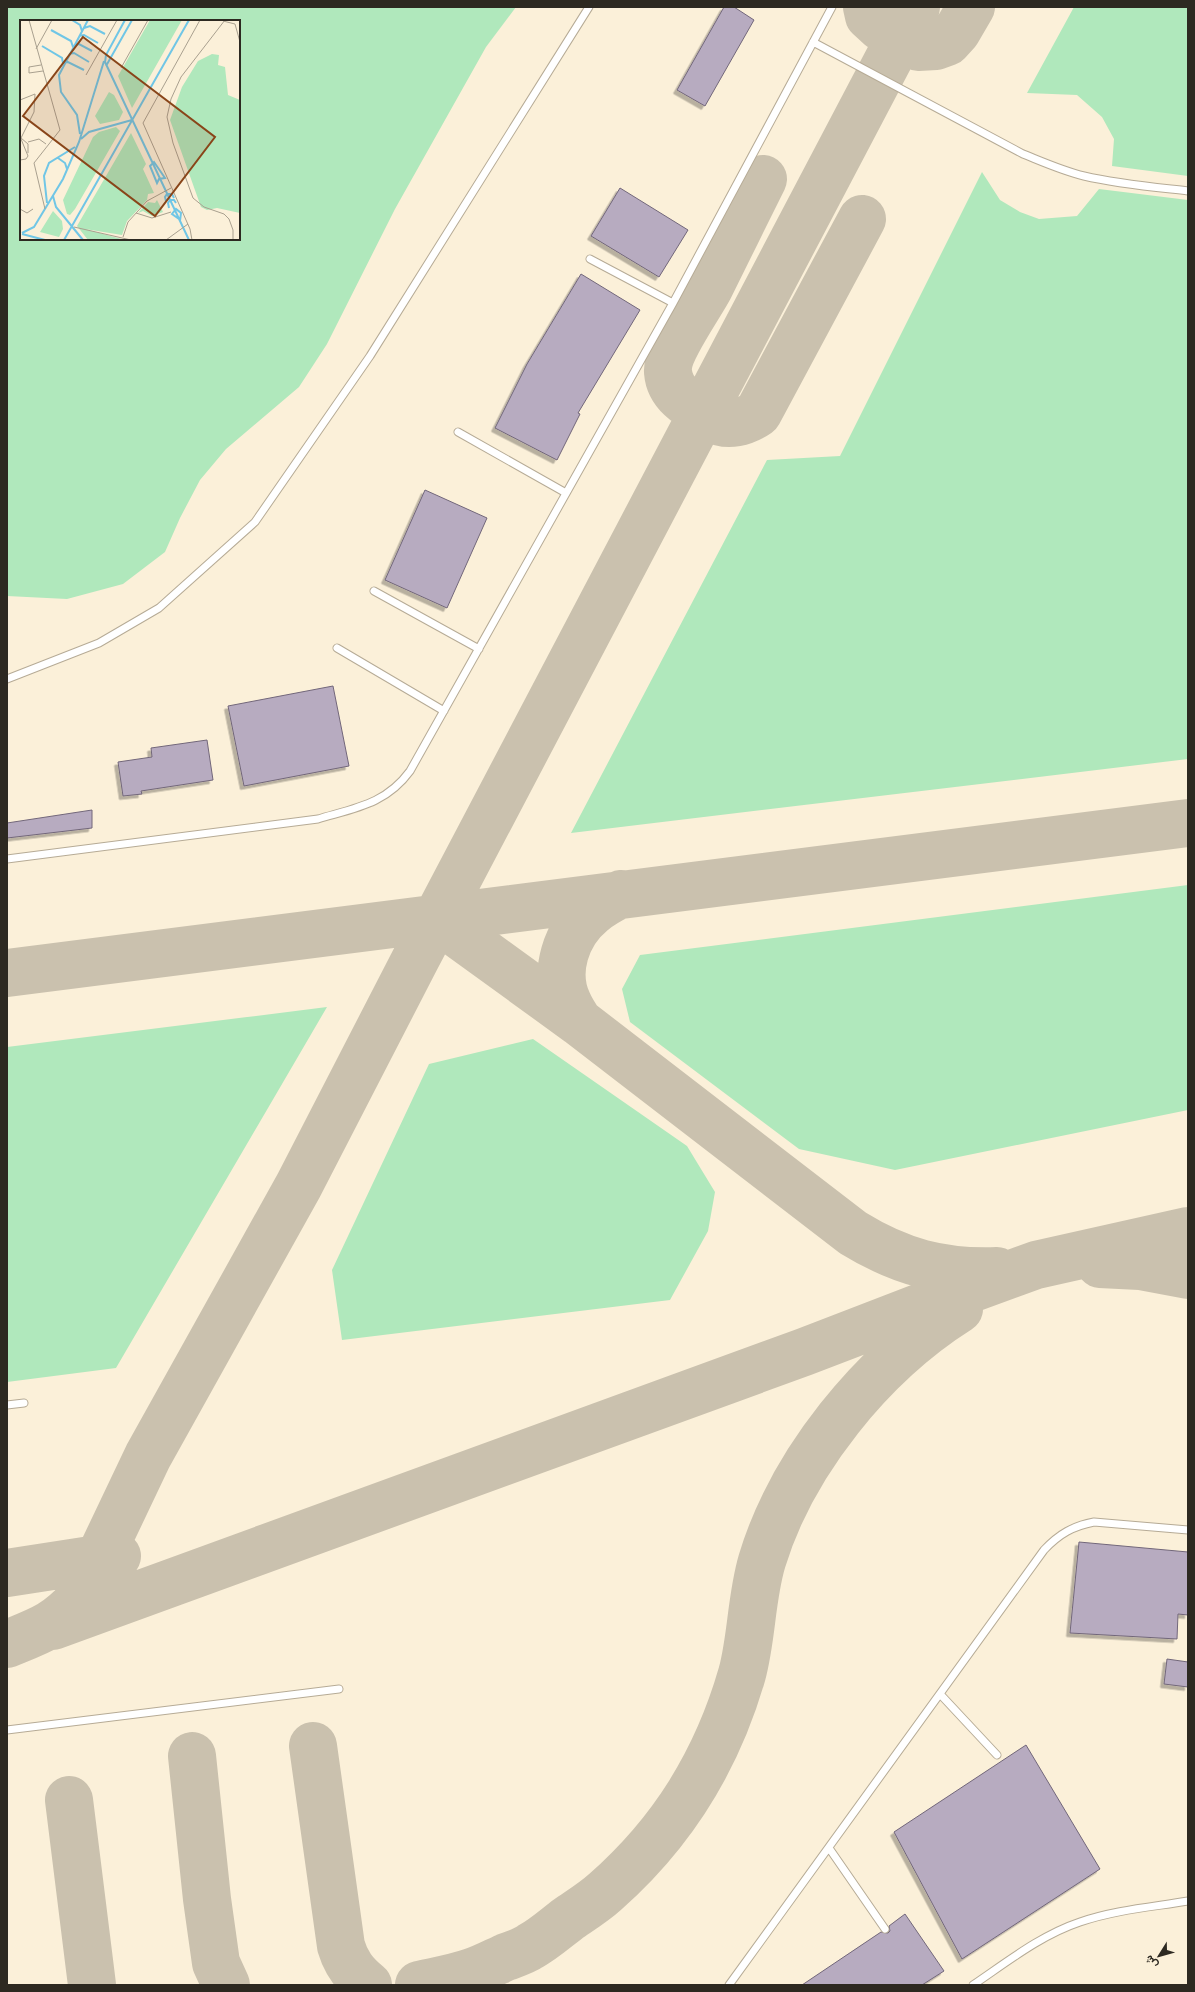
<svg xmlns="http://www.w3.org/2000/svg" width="1195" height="1992" font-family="Figtree,Vazirmatn,sans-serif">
<defs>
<filter id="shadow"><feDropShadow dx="-3.5" dy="3.5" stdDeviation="0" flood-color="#0004"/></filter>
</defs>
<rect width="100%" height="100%" fill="#fbf0d9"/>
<!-- green -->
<path fill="#b0e8bc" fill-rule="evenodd" d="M7,7h509l-30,40 -91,162 -68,135 -28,43 -73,62 -26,31 -20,38 -15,34 -42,32 -56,15 -60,-3zM21,21h218v218h-218z
M1074,7h114v169l-76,-10 2,-27 -12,-22 -25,-22 -50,-2z
M982,172l18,28 20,12 19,7 38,-3 22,-27 89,11v559l-617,74 196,-373 73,-4z
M1188,885v225l-293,60 -96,-21 -169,-127 -8,-33 18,-34z
M327,1007l-211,361 -109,14v-335z
M533,1039l154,107 28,46 -7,39 -38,69 -328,40 -10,-70 97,-206z"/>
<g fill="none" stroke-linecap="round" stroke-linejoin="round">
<!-- taxiway -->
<path stroke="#cac1ae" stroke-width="48" d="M867,7l2,9 12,11 37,20 18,-1 11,-4 10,-11 14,-24
M763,179c-18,36 -36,73 -54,109 -10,19 -43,64 -41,84 2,25 27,36 45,47 15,8 32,3 45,-6l104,-194
M437,919l142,103 274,211c47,29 89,40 144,38
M7,973l1181,-150
M579,1022c-4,-6 -8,-12 -11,-19 -15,-31 -2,-70 24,-91 9,-8 19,-13 29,-18
M1100,1264l40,2 48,9
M7,1573l110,-17
M53,1626l751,-274 125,-48 107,-39 152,-34
M7,1644c32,-13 49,-18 73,-45l68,-143 151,-271 116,-225 501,-953
M313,1746l28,200c5,17 13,28 27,39
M192,1756l15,143 9,64 10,22
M69,1800l23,185
M419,1985c18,-4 36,-7 53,-13 12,-4 23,-10 34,-15 8,-3 18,-6 25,-11 13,-7 25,-18 37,-27 13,-9 26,-17 37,-27 68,-60 112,-131 137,-218 10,-37 9,-76 20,-113 30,-99 110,-197 197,-252"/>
</g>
<!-- building -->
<path fill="#b7abc0" stroke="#72677a" filter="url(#shadow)" d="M724,7h10l20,13 -49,86 -28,-16z
M620,188l68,42 -29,47 -68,-41z
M581,274l59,36 -62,103 2,1 -23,46 -62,-32 32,-64z
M425,490l62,28 -40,90 -62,-28z
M333,686l16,80 -105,20 -16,-80z
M207,740l6,40 -72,11 1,3 -19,2 -5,-34 34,-5 -1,-9z
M92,810v18l-85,10v-15z
M1079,1542l109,10v63l-10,-1 -1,25 -107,-6z
M1167,1659l21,3v25l-24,-3z
M1026,1745l74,124 -138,90 -68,-127z
M905,1914l39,57 -22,14h-120l79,-53 7,1 2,-2 -1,-5z"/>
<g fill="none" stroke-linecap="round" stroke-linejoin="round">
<!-- service casing -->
<g stroke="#b6ab96" stroke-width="9">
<path id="service" d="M813,42l210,112c20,8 40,17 61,22 34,8 69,11 104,15
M590,259l83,44
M458,432l108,61
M374,591l105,58
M337,648l107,63
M7,679l92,-36 60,-35 96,-86 115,-166 219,-349
M7,859l311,-40c37,-11 68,-15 92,-48l263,-468 159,-296
M7,1405l17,-2
M940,1694l57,61
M7,1730l332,-41
M829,1848l56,81
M729,1985l315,-435c15,-16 29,-24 50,-28l94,8
M973,1985c34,-23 68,-50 107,-63 35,-12 72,-15 108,-21"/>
</g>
<!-- service -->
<use href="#service" stroke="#fff" stroke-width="7"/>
</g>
<!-- overview -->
<g transform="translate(20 20)">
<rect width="220" height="220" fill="#fbf0d9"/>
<path d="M130,0h32l-50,88 -14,-32zM192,34l7,1 -1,10 7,2 3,28 12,5v113l-23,-5 -10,2 -6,-3 -31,-87 12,-33 16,-26zM89,72l5,3 9,17 -4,8 -19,4 -5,-8zM96,107l4,4 -45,78 -5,6 -3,-1 -4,-14 30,-63 6,-5zM111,113l15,31 -3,5 11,24 -6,1 -1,6 -20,21 -5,14 -37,-6 40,11h-37l-11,-14zM137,180l6,12 -11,4 -9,-5 -5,2 10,-11 7,1zM33,191l9,10 1,8 -4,8 -19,-5z" fill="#b0e8bc"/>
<path fill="none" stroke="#70c6e6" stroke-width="2" d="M52,0l8,5 2,6M105,0l-19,35 -1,7 84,178M64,8l6,-2 15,8M31,10l20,11 2,6M59,16l5,-1 14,8M54,25l5,-1 13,7M22,26l20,12 1,5 5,-1 16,8M49,34l5,-1 15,9M86,46l26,-46M60,114l-3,-19 -16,-23 -2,-17 29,-55M61,119l8,-7 43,-12M38,138l7,5 2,6M134,142l11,16 -6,1 -2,4 -7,-17zM33,176l3,11 27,33M146,181l-1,-4 2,-3h5l2,4M27,183l-3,-27 5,-13 26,-16M149,188l-1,-5 2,-3h4l2,3M159,199l-7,-5 4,-5 5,4 -1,8M2,213l12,-6 29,-48 16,-37 25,-81M2,214l23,6M44,220l125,-220"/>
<path fill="none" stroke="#a9a08f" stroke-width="1" d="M9,0l31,110 -26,33 11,46M205,0l-44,57 -10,22 -4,18 6,26 20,55 11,9 20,7 5,5 4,11v10M203,1l12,3 5,18M16,29l16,-29M21,45l-12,2v6l14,-2M101,48l27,-48M66,55l31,-55M0,80l15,-6 -1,18 -13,26 7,6v9M8,122l11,-3 7,5M0,140l6,-1 2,-3 -7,-17M0,174v14M0,189l7,4 6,-4M116,193l16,5 19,-6M54,207l57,13M103,217l5,-15 19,-21 24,-13M146,220l22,-16M172,220l-2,-11 -47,-106 57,-103"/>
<path fill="#894519" fill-opacity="0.15" stroke="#894519" stroke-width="2" d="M63,17l132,100 -60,79 -132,-100z"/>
<rect width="220" height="220" fill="none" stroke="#2d2921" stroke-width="2"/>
</g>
<!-- border -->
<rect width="1195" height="1992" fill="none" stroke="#2d2921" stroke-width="16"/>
<!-- north arrow -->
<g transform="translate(1159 1956) rotate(233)" stroke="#fbf0d9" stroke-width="3" paint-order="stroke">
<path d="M0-3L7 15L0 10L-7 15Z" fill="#2d2921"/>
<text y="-6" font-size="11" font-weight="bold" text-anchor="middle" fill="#2d2921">ش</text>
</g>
</svg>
